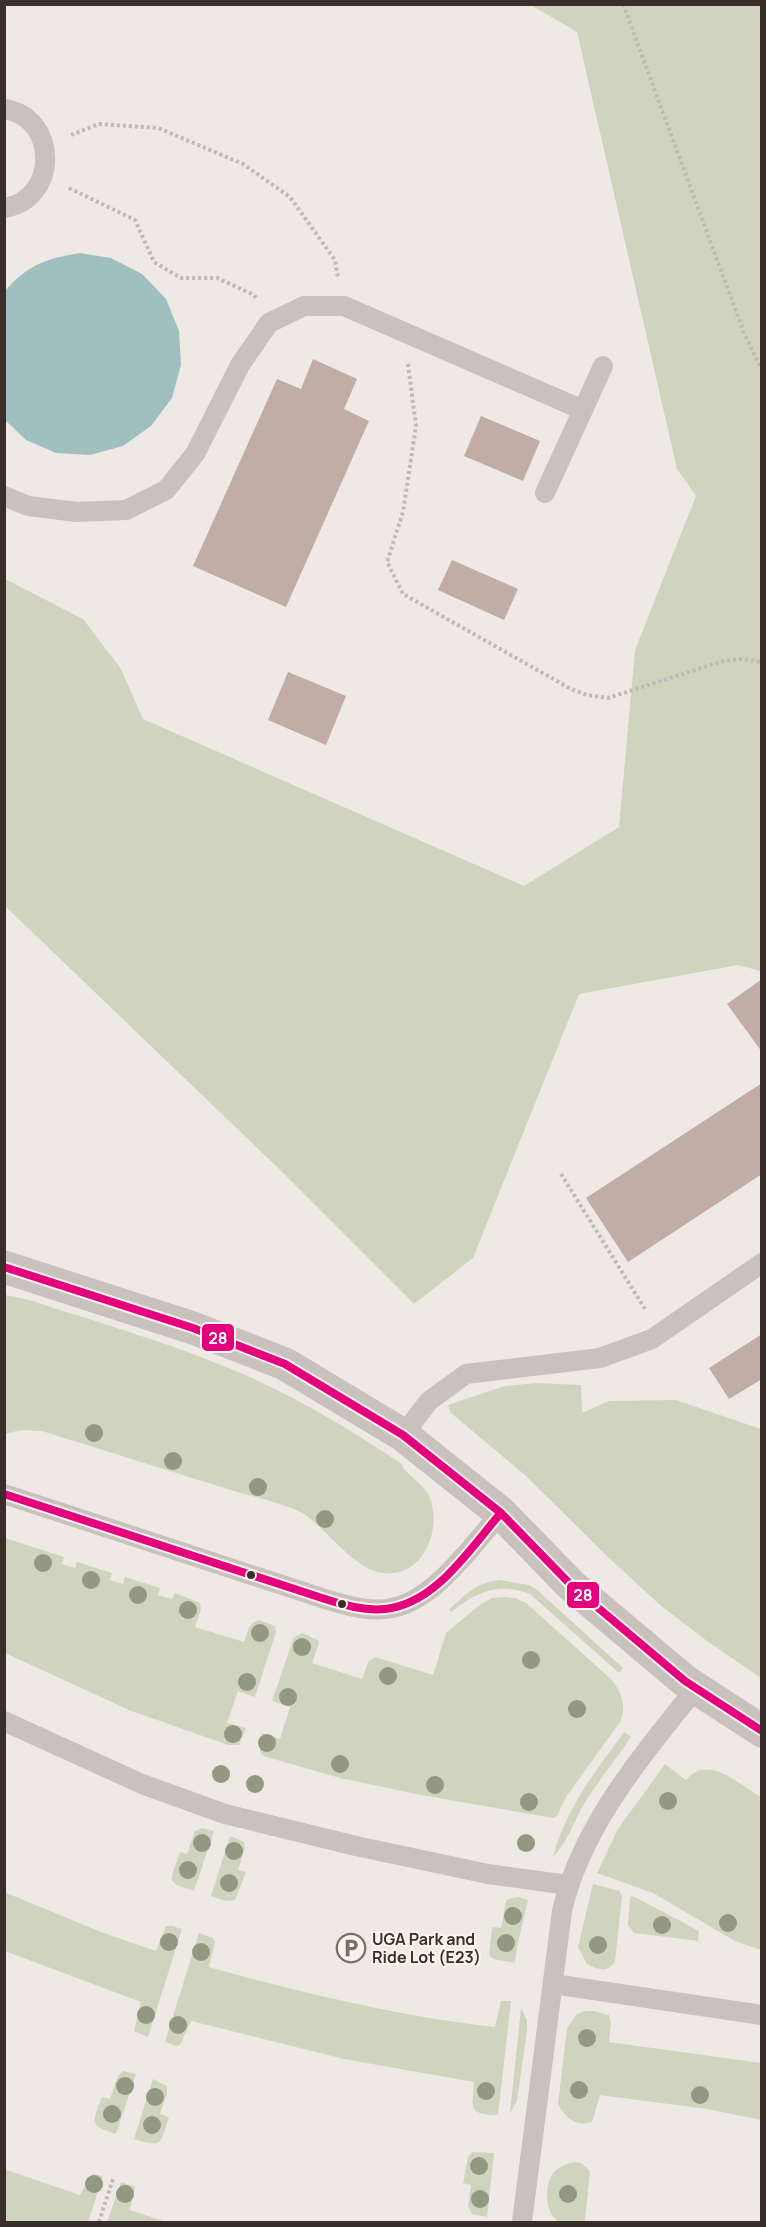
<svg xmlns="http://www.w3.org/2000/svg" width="766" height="2227" font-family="Manrope,sans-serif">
<rect width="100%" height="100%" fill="#eee9e4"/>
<!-- green -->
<path fill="#d0d4be" d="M531,5h230v966l-23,-6 -159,29 -106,264 -59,46 -138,-138 -271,-260v-327l78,40 38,50 22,50 381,167 95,-59 16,-177 61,-154 -19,-27 -100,-437z
M5,1295l21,4c67,22 135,41 200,68 63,25 120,60 176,97l1,4c8,9 23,19 27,30 12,33 -7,80 -47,75 -29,-3 -55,-43 -79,-59 -12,-8 -53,-18 -70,-23 -64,-20 -128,-40 -192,-60l-21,-1 -16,4z
M537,1383l44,2 1,28 27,-12 67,-1 85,29v249l-54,-37 -47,-36 -52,-48 -83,-82 -74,-62 -3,-8 57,-19z
M5,1538l59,19 -2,7 13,4 2,-6 35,11 -2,7 13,4 2,-7 35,11 -2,7 14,4 3,-6 25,10 1,6 -6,18 49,15c4,-10 4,-19 15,-22l16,6 1,6 -21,65 -17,-6 -11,32 19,5 -7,17h-11l-99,-35 -124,-57z
M499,1580l30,5 7,4 87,79 -4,5 -89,-79c-33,-12 -53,-2 -79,18l-2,-2c16,-16 28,-27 50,-30z
M503,1597l12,1 11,5 85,76c11,14 16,27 9,43l-54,75 -9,19 -4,2 -132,-23 -81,-17 -77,-22c-6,-8 -3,-14 -1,-23l18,6 10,-32 -18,-6 22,-64 8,-4 16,7 1,3 -7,20 50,16 6,-17 7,-5 58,18 13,-42 35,-29 11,-6z
M624,1732l7,5c-15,22 -33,44 -47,67 -10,17 -17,39 -31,53 14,-51 41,-83 71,-125z
M665,1764l21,16c22,-27 54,5 75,17v153l-26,-9 -82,-48 -56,-20 21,-44z
M202,1828l12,3 -20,60 -18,-6 -4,-5v-5l8,-23 7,2 8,-23z
M230,1836l14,6 1,6 -7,22 8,2 -11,28 -9,1 -15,-5z
M593,1884l26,7 3,5 -7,65c-6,12 -17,9 -28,3l-9,-17z
M4,1892l97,40 55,19 10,-25h6l10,3 -34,108 -14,-6 7,-29 -136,-51z
M633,1896l66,35 -1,10 -64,-8 -6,-8 2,-28z
M519,1897l9,3 -11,47 -2,16 -22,-4 -4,-4 3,-28 9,1 5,-27 2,-2z
M199,1933l14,5 2,4 -6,25c94,26 189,49 286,60l6,-26h10l-13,114c-32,0 -25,-9 -24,-33l-130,-23 -153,-38 -11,24 -4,1 -11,-4z
M521,2008l6,12v11l-10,70 -7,12z
M585,2011h9l15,4 2,7 -2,20 152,21v57l-54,-11 -107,-14 -8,27c-16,5 -27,-4 -34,-18l9,-76 10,-14z
M123,2071l13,3 -20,60c-29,-9 -23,-12 -14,-37l8,2 8,-23z
M153,2079l14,7v8l-7,20 9,3c-9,27 -5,31 -35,22z
M472,2152l22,1 -7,64 -15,-3 -4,-8 3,-21 -8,-2 5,-26z
M574,2162l7,1 9,8 -5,49 -1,2c-7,1 -18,2 -24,0 -16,-7 -16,-37 -7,-49 5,-6 12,-9 21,-11z
M4,2169l76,26 12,-21 11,2 -15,46h-83z
M121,2182l14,5 -5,23 36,12h-59z"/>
<!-- water -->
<path fill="#a0c0bf" d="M80,253l31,5 31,16 24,25 13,32 2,34 -9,33 -21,28 -28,20 -33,9 -34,-2 -30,-13 -21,-20v-129c24,-27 40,-32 75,-38z"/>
<!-- building -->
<path fill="#c1aca6" d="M313,359l44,20 -13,30 25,12 -83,186 -93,-41 84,-187 24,10z
M481,416l59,25 -17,40 -59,-25z
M452,560l66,29 -14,31 -66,-30z
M288,672l58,24 -20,49 -58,-25z
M762,979v73l-35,-48z
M762,1083v91l-134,88 -42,-64z
M762,1334v45l-33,20 -20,-31z"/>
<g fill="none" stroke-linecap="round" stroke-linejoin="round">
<!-- path -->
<path stroke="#c0b9b5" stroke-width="4" stroke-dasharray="3 3" stroke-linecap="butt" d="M623,4l121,329 18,37
M71,135l28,-11 59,4 85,36 47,33 45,63 3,18
M69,188l66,32 19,42 27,16h36l37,17 3,4
M408,364l8,62 -13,86 -16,50 16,32 168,95 16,6 21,3 115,-37 18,-2 21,3
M561,1174l84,135
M99,2222l14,-43"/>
<!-- lane -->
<path stroke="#c8c1bc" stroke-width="20" d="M4,109c55,8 55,91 0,99
M545,493l58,-127
M4,496l24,10 49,6 49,-2 40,-20 29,-36 45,-89 29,-42 35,-17h40l239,104
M403,1435l26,-34 37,-27 134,-16 52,-19 110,-76
M4,1494l321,105c21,6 45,14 67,9 43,-8 80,-63 109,-95
M4,1721l138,63 83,30 131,32 132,28 80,11
M553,1984l209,31
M522,2222l40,-311c20,-86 80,-155 134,-223"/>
<!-- street -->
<path stroke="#c8c1bc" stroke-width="33" d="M4,1267l189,61 92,36 118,71 98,78 70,72 114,96 77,50"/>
<!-- bus-1 casing -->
<g stroke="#faf3ec" stroke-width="12">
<path id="bus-1" d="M4,1267l189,61 92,36 118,71 98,78 70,72 114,96 77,50
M4,1494l321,105c19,6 39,12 60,10 51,-5 85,-61 116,-96"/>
</g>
<!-- bus-1 -->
<use href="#bus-1" stroke="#e5007d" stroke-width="8"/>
</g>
<!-- trees -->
<g fill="#939980">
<circle cx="94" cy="1433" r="9"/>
<circle cx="173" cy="1461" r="9"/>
<circle cx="258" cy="1487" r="9"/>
<circle cx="325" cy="1519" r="9"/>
<circle cx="43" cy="1563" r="9"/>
<circle cx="91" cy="1580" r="9"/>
<circle cx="138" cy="1595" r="9"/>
<circle cx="188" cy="1610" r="9"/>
<circle cx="260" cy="1633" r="9"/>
<circle cx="302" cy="1647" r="9"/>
<circle cx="531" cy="1660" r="9"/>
<circle cx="388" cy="1676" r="9"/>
<circle cx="247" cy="1682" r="9"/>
<circle cx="288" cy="1697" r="9"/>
<circle cx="577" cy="1709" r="9"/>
<circle cx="233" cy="1734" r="9"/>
<circle cx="267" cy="1743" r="9"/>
<circle cx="340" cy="1764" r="9"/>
<circle cx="221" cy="1774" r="9"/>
<circle cx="255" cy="1784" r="9"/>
<circle cx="435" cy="1785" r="9"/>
<circle cx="668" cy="1801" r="9"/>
<circle cx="529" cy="1802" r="9"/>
<circle cx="202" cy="1843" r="9"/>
<circle cx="526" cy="1843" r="9"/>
<circle cx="234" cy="1851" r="9"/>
<circle cx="188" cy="1870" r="9"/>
<circle cx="229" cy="1883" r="9"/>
<circle cx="513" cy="1916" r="9"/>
<circle cx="728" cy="1923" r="9"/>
<circle cx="662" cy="1925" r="9"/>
<circle cx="169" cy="1942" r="9"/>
<circle cx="506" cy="1943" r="9"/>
<circle cx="598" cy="1945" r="9"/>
<circle cx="201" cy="1952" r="9"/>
<circle cx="146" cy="2015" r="9"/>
<circle cx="178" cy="2025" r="9"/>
<circle cx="587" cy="2038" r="9"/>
<circle cx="125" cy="2086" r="9"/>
<circle cx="579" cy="2090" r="9"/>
<circle cx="486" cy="2091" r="9"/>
<circle cx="700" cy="2095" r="9"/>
<circle cx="155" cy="2097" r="9"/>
<circle cx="112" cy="2114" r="9"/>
<circle cx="152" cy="2125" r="9"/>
<circle cx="479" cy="2166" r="9"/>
<circle cx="94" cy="2184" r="9"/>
<circle cx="125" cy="2194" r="9"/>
<circle cx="568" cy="2194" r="9"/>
<circle cx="480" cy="2199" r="9"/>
</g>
<!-- icons -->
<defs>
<g id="parking-ring" transform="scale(1.5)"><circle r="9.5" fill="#faf3ec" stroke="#786f6b" stroke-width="1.5"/><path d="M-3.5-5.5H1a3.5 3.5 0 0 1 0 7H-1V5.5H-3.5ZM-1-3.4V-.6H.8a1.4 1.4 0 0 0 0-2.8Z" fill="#786f6b"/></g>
</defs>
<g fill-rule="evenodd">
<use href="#parking-ring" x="351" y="1948"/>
</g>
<!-- markers -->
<g fill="#392e2a" stroke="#faf3ec" stroke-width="2">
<circle cx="251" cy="1575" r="5"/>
<circle cx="342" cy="1604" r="5"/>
</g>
<g text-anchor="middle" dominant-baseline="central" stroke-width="4.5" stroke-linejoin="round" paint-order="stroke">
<!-- poi labels -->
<g font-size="16" font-weight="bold" fill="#392e2a" stroke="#faf3ec" text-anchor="start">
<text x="372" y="1939">UGA Park and<tspan x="372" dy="18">Ride Lot (E23)</tspan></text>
</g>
</g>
<g stroke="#faf3ec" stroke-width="2">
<rect x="201" y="1323" width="34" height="29" rx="6" fill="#e5007d"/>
<rect x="566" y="1581" width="34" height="28" rx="6" fill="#e5007d"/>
</g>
<g font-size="16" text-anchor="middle" font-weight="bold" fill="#fff">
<text x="218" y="1344">28</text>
<text x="583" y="1601">28</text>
</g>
<!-- border -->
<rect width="766" height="2227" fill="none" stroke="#392e2a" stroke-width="12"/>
</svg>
